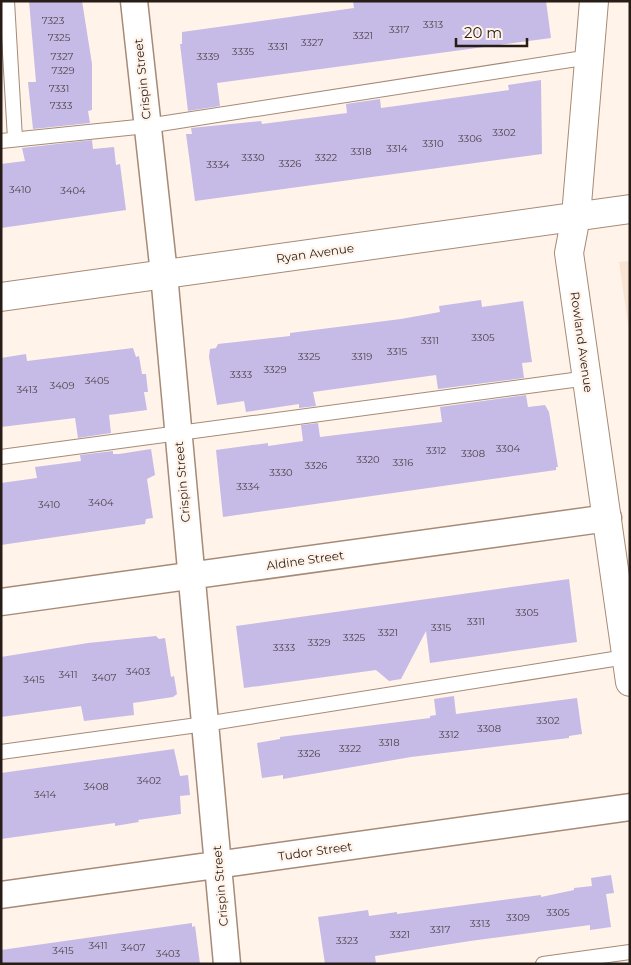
<svg xmlns="http://www.w3.org/2000/svg" width="631" height="965" font-family="Montserrat,sans-serif">
<rect width="100%" height="100%" fill="#fff3ea"/>
<!-- built -->
<path fill="#fae4d4" d="M630,261v76l-11,-75z"/>
<!-- building -->
<path fill="#c5bbe6" d="M29,1h53l10,63v46l-4,1 2,12 -57,6 -5,-47h8z
M353,1h193l5,37 -334,45 3,23 -32,5 -8,-67h2v-12l172,-24z
M541,80l1,74 -347,47 -9,-67h6l-1,-6 70,-7 1,3 85,-11 -1,-9 34,-5 1,9 15,-2 113,-16 -1,-5z
M92,140l1,9 21,-2 2,18 4,-1 6,46 -125,18v-64l24,-3 -3,-13z
M481,300l1,7 41,-6 9,61 -10,1 2,15 -86,11 -2,-14 -123,17 3,14 -17,2v-4l-53,8 -2,-11 -27,4 -8,-48 1,-8 6,-1 2,-4 72,-8v-3l111,-14 39,-7 -1,-6z
M133,348l3,9 3,-1 3,18h4l2,18h-4l3,18 -38,5 2,18 -33,5 -3,-20 -74,9v-69l25,-4 1,7z
M526,395l2,12 17,-2 4,7 9,55h-2v3l-333,47 -7,-67 52,-7v3l35,-5 -2,-16 17,-2 2,14 122,-15 -2,-15z
M151,449l4,26 -8,4 6,39 -7,1 -1,5 -144,21v-62l36,-5 -2,-11 46,-6 -1,-6 33,-4v3h6z
M569,579l8,63 -147,21 -4,-32 -25,48 -12,2 -13,-11 -132,18 -8,-62z
M156,636l3,3 6,-1 6,39 3,-1 3,18 -4,3 -40,6 1,12 -50,6 -3,-15 -80,11v-60l87,-14z
M454,696l2,18 121,-16 5,36 -13,2v2l-158,19 -128,22v-4l-21,3 -5,-35 23,-4v-2l150,-19v-2l6,-1 -2,-16z
M174,749l6,27 8,-1 2,20 -10,1 1,18 -43,6 1,2 -24,4v-3l-114,16v-66z
M611,875l3,18 -8,1 5,33 -21,3v-5l-120,16 -95,15 1,8h-51l-7,-47 50,-7 1,6 28,-4v2l144,-19v2l33,-7v-2l18,-2 -1,-8z
M192,923v4l3,-1 5,38h-199v-14z"/>
<g fill="none" stroke-linecap="round" stroke-linejoin="round">
<!-- service casing -->
<g stroke="#a68a77" stroke-width="16">
<path id="service" d="M7,1l8,138
M1,141l146,-15 443,-69
M1,457l587,-79
M1,752l204,-28 421,-67
M543,964l87,-12"/>
</g>
<!-- minor casing -->
<g stroke="#a68a77" stroke-width="29">
<path id="minor" d="M134,1l30,273 63,690
M1,602l607,-84
M1,895l629,-88"/>
</g>
<!-- tertiary casing -->
<g stroke="#a68a77" stroke-width="30">
<path id="tertiary" d="M594,1l-18,215 -7,37 61,429
M1,297l629,-88"/>
</g>
<!-- service -->
<use href="#service" stroke="#fff" stroke-width="14"/>
<!-- minor -->
<use href="#minor" stroke="#fff" stroke-width="26"/>
<!-- tertiary -->
<use href="#tertiary" stroke="#fff" stroke-width="28"/>
</g>
<g text-anchor="middle" dominant-baseline="central" stroke-width="4.5" stroke-linejoin="round" paint-order="stroke">
<!-- number labels -->
<g font-size="10" fill="#4f444a">
<text x="53" y="20">7323</text>
<text x="433" y="24">3313</text>
<text x="399" y="29">3317</text>
<text x="363" y="35">3321</text>
<text x="59" y="37">7325</text>
<text x="312" y="42">3327</text>
<text x="278" y="46">3331</text>
<text x="243" y="51">3335</text>
<text x="62" y="56">7327</text>
<text x="208" y="56">3339</text>
<text x="63" y="70">7329</text>
<text x="59" y="88">7331</text>
<text x="61" y="105">7333</text>
<text x="504" y="132">3302</text>
<text x="470" y="138">3306</text>
<text x="433" y="143">3310</text>
<text x="397" y="148">3314</text>
<text x="361" y="151">3318</text>
<text x="253" y="157">3330</text>
<text x="326" y="157">3322</text>
<text x="290" y="163">3326</text>
<text x="218" y="164">3334</text>
<text x="20" y="189">3410</text>
<text x="73" y="190">3404</text>
<text x="483" y="337">3305</text>
<text x="430" y="340">3311</text>
<text x="397" y="351">3315</text>
<text x="309" y="356">3325</text>
<text x="362" y="356">3319</text>
<text x="275" y="369">3329</text>
<text x="241" y="374">3333</text>
<text x="97" y="380">3405</text>
<text x="62" y="385">3409</text>
<text x="27" y="389">3413</text>
<text x="508" y="448">3304</text>
<text x="436" y="450">3312</text>
<text x="473" y="453">3308</text>
<text x="368" y="459">3320</text>
<text x="403" y="462">3316</text>
<text x="316" y="465">3326</text>
<text x="281" y="472">3330</text>
<text x="248" y="486">3334</text>
<text x="101" y="502">3404</text>
<text x="49" y="504">3410</text>
<text x="527" y="612">3305</text>
<text x="476" y="621">3311</text>
<text x="441" y="627">3315</text>
<text x="388" y="632">3321</text>
<text x="354" y="637">3325</text>
<text x="319" y="642">3329</text>
<text x="284" y="647">3333</text>
<text x="138" y="671">3403</text>
<text x="68" y="674">3411</text>
<text x="104" y="677">3407</text>
<text x="34" y="679">3415</text>
<text x="548" y="720">3302</text>
<text x="489" y="728">3308</text>
<text x="449" y="734">3312</text>
<text x="389" y="742">3318</text>
<text x="350" y="748">3322</text>
<text x="309" y="753">3326</text>
<text x="149" y="780">3402</text>
<text x="96" y="786">3408</text>
<text x="45" y="794">3414</text>
<text x="558" y="912">3305</text>
<text x="518" y="917">3309</text>
<text x="480" y="923">3313</text>
<text x="440" y="929">3317</text>
<text x="400" y="934">3321</text>
<text x="347" y="940">3323</text>
<text x="98" y="945">3411</text>
<text x="133" y="947">3407</text>
<text x="63" y="950">3415</text>
<text x="168" y="953">3403</text>
</g>
<!-- street labels -->
<g font-size="12" fill="#281d16" stroke="#fff3ea">
<text transform="translate(142 79) rotate(-96)">Crispin Street</text>
<text transform="translate(315 253) rotate(-8)">Ryan Avenue</text>
<text transform="translate(582 342) rotate(82)">Rowland Avenue</text>
<text transform="translate(182 482) rotate(-95)">Crispin Street</text>
<text transform="translate(305 560) rotate(-8)">Aldine Street</text>
<text transform="translate(315 851) rotate(-8)">Tudor Street</text>
<text transform="translate(220 886) rotate(-95)">Crispin Street</text>
</g>
</g>
<!-- border -->
<rect width="631" height="965" fill="none" stroke="#281d16" stroke-width="5"/>
<!-- scale -->
<path d="M456 38v8h71v-8" fill="none" stroke="#281d16" stroke-width="2.5"/>
<text x="464" y="38" font-size="15" fill="#281d16" stroke="#fff3ea" stroke-width="4" paint-order="stroke">20 m</text>
</svg>
